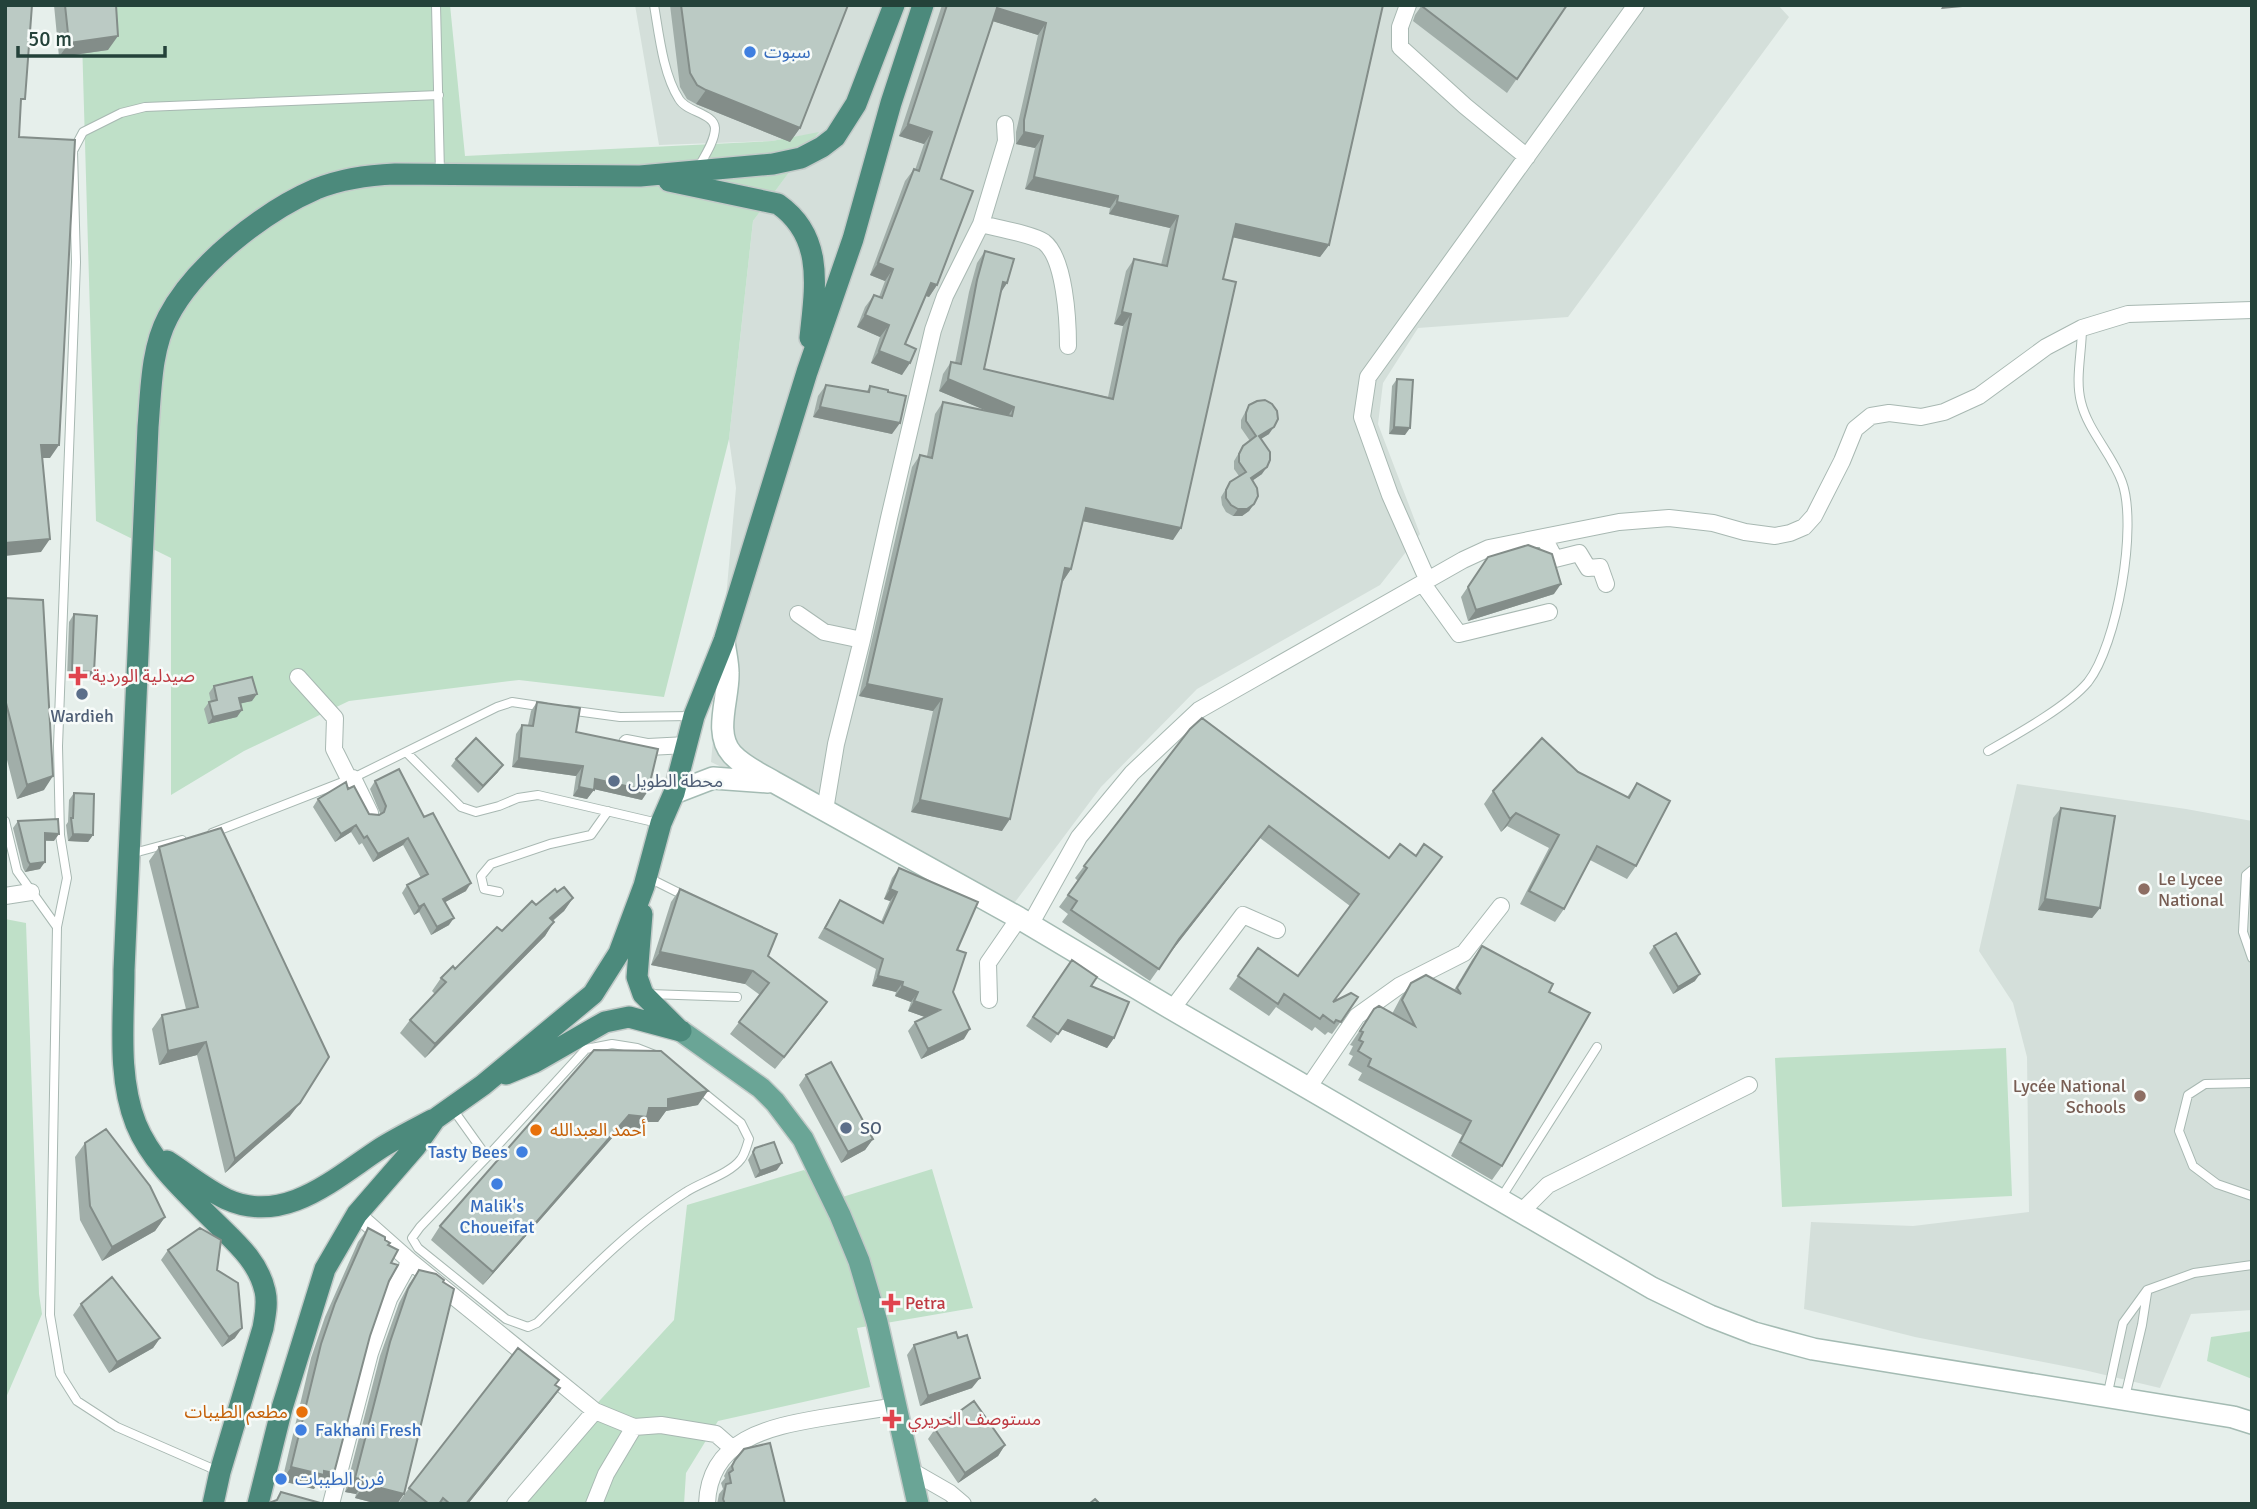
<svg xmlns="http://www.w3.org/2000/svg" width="2257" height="1509" font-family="Signika,'Noto Sans Arabic',sans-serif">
<rect width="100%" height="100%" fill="#e6efeb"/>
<!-- built -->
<path fill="#d4dfda" d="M635,5h1143l11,12 -221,300 -150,11 -35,55 -5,41 42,110 -40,51 -183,104 -96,98 -89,119 -301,-144 25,-274 -7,-49 24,-218 65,-88 -46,8 -113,4z
M2017,784l169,25 66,12v489l-61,4 -31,74 -76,-18 -169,-33 -111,-28 7,-87 102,4 116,-14 -2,-155 -14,-54 -34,-52z"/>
<!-- green -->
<path fill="#bfe0c8" d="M81,5h369l15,151 307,-15 47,-9 -66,89 -24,218 -65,258 -145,-17 -170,21 -105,50 -73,44v-237l-75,-37z
M5,919l21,4 13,371 3,20 -37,86z
M2006,1048l6,148 -230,11 -7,-149z
M932,1169l41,139 -116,20 13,59 -152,34 -32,52 -2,31h-180l170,-184 13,-115 117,-35 32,29z
M2252,1331v48l-45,-18 4,-24z"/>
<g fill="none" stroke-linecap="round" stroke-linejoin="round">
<!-- service casing -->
<g stroke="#a8b8b2" stroke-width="10">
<path id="service" d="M436,5l4,168
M654,5c5,29 9,69 25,94 7,13 35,14 36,29 0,13 -11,29 -17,40
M568,710l52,7 72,-1
M1988,751c28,-16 80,-45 100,-69 29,-37 50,-156 34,-200 -10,-28 -34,-51 -41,-80 -6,-23 1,-50 1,-74
M407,753l54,54 15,5 23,-6 19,-8 20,-3 120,28
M5,821l12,50 40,56 -7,388 10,59 17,27 40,26 103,45
M212,833l141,-55 144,-71 15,-5 33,5
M130,854l52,-14
M2252,870l-6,5 -3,57 9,26
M647,877l38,19
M499,892l-15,-3 -3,-13 10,-12 59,-20 41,-9 17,-24
M57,927l10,-49 -7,-43 -2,-89 18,-484 -3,-111 10,-19 38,-19 24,-6 294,-12
M649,994l88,3
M612,1044l25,4 23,9 81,66 8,16c-2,6 -4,15 -8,20 -11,15 -40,23 -55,33 -54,34 -104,86 -149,131l-9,4 -22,-8 -88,-71 -6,-10 8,-11 67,-70 99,-108z
M2252,1083l-47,1 -17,11 -9,36 14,35 24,18 35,12
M452,1108l35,49
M1501,1198l96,-151
M2107,1397l16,-74 24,-33 47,-17 58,-8
M2125,1397l17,-72 5,-32"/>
</g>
<!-- minor casing -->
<g stroke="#a8b8b2" stroke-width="18">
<path id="minor" d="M1408,5l-8,22v20l65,59 62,51
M981,224c15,4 51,10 63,18 21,16 24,79 24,104
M1544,538l11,21 24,-6 9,15 12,-1 6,17
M1428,581l-38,-86 -28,-78 6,-40 268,-372
M1423,584l36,50 90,-22
M798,614l26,18 38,8
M298,677l37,41 -1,31 15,30
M627,743l21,4 39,-2
M353,778l17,35
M825,810l11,-66 26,-104 27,-122 44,-188 12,-34 36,-72 25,-83 -1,-17
M5,896l26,-4
M1030,925l49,-88 53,-64 67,-63 264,-150 26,-12 130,-26 50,-4 44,5 32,9 30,4 15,-3 14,-6 10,-11 28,-55 13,-32 16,-13 18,-3 32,4 23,-5 35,-16 67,-49 36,-19 46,-14 124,-4
M989,1000l-1,-37 31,-45
M1172,1009l71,-94 34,15
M1308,1088l49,-72 42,-30 65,-33 37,-47
M1522,1211l26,-26 201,-100
M357,1214l53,47 185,150
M910,1470l40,23 13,11
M331,1504l39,-151 19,-54 21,-38
M515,1504l80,-93 39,16 27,-2 55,9 16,14
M594,1504l12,-30 28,-47
M707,1504c2,-65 62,-77 114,-86 25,-4 51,-8 76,-12"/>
</g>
<!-- secondary casing -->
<g stroke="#a4bbb3" stroke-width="24">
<path id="secondary" d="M724,641c1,10 4,21 4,32 1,25 -15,60 4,81 11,12 28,20 42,28l245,136 153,91 480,279 58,28 44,17 59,16 420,68 19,6
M674,793l39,-15 55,4"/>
</g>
<!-- primary casing -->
<g stroke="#c2cac8" stroke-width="24">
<path id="primary" d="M681,1031l80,57 14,14 28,37 37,76 19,46 18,61 41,182"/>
</g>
<!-- trunk casing -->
<g stroke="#c2cac8" stroke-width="24">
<path id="trunk" d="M669,181l109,23c47,33 37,84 32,134
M642,914l-5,63 6,17 36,36
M506,1074l29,-12 70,-40 24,-5 52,14
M167,1161c19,12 38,28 59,38 59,27 109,-21 155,-51 16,-10 34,-19 51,-28
M213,1504l7,-32 43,-144c2,-12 5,-24 2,-37 -7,-31 -31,-50 -53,-72 -28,-28 -61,-58 -76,-95 -19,-48 -12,-104 -12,-154l24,-543c3,-36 3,-78 20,-110 27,-52 95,-105 148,-128 25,-10 52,-14 79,-15l245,2 133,-12 28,-6 21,-11 13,-10 21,-33 38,-99
M258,1504l24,-96 43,-139 32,-55 59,-68 19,-27 48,-34 110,-91 26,-41 25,-67 17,-63 13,-30 20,-77 30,-75 83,-269 46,-133 38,-136 32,-98"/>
</g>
<!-- service -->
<use href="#service" stroke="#fff" stroke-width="8"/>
<!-- minor -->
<use href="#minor" stroke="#fff" stroke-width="16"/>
<!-- secondary -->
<use href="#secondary" stroke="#fff" stroke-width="21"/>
<!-- primary -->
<use href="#primary" stroke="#6aa596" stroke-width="21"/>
<!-- trunk -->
<use href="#trunk" stroke="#4c8a7c" stroke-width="21"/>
</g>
<!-- wall -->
<path fill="#a1aea9" d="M54,5h62l-8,45 -49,7z
M670,5h178l-48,123 -10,14 -94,-38 -9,-5 -7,-12z
M942,5h441l-54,240 -9,12 -87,-20 -10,42 -50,261 -90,-19 -12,48 -8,12h-1l-60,250 -91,-19 22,-101 -74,-15 53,-229 8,-12 7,1 8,-42 8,-12 45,9 -49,-20 4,-17 8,-12 4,1 14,-71 8,-29 8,-12 22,32 -7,11 -16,75 124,28 15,-71 -9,-2 12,-53 8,-12 27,6 9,-37 -61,-14 1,-6 -85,-19 10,-41 -19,-4v-12l22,-97 -45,-14 -52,158 -4,106 -8,12 -3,-1 -21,48 -3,31 -31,-12 9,-26 -23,-10 8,-20 9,-12 5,2 6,-16 -15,-6 35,-94 9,-12 1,1 9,-26 -25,-8z
M1422,5h145l-60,88 -94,-72 2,-6z
M1397,379l8,56 -16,-1 3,-48z
M826,385l41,6 3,-5 18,6 4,42 -79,-17 5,-21z
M1249,405l20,29 -8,5 1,35 -10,7 2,23 -5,7 -7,5h-9l-7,-4 -4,-7 -1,-8 9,-15 9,-6 -5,-7v-8l9,-15 7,-5 -9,-13v-8z
M1488,557l66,37 -86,27 -7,-24z
M5,598l39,192 -27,9 -12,-47z
M74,614l20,58 -5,7 -22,-1 2,-56z
M214,686l38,15 -11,2 -4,14 -29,7 -4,-15 5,-7h2l-2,-9z
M537,702l39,30 66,68 -48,-11 -7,10 -14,-3 3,-20 -64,-9 4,-33 6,-9h6l3,-14z
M1190,729l199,129 -55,143 24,-4 -26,37 -4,-2 -3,3 -10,-8 -3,4 -36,-24 -7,9 -40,-27 29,-41 40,28 52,-70 -90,-68 -88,112 -22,31 -88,-59 6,-8 -9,-7 19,-26 -3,-3z
M456,759l42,13 -20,21 -27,-27z
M1578,772l49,25 10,-14 -1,83 -9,13 -37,-19 -26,49 -9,13 -35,-18 29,-56 -42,-22 -6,6 -17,-28 9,-13z
M375,781l49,36 42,74 -21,11 4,23 -18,10 -12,-23 -5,3 -12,-22 5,-8 14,-7 -18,-33 -30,17 -11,-19 -3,2 -8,-13 -16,10 -22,-35 5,-8 51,15 10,1 1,-2 -10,-24z
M74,793l19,42 -5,7 -20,-1 -2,-16 2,-3 1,-22z
M2061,808l39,100 -8,10 -54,-8 15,-92z
M18,821l36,20h-9l-5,28 -15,3 -2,-4 -10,-40z
M159,847l131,269 -65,57 -28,-118 -38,10 -7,-36 10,-14 24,-6 -37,-148z
M899,868l58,82 -4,42 11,47 -43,20 -13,-28 7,-9 10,-5 -17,-6 3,-9 -16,-6 1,-4 -24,-6 4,-17 -58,-31 16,-28 6,-10 41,22 9,-21 -6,-2 8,-21z
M680,889l147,113 -52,67 -45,-35 30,-39 -15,-11 -94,-19 20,-63z
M557,892l16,6 -9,13 -11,10 -8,15 -120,122 -25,-25 10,-13 25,-26 -3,-3 9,-13 14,-9 47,-38z
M1482,946l67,46 -47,174 -10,14 -41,-24 11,-21 -104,-55 4,-7 -14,-8 5,-9 -4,-2 4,-8 -3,-1 24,-36 18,5 9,-17 10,-14 43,7 18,-30z
M1654,946l41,35 -22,13 -24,-41z
M1072,960l42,78 -7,10 -46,-19 -10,14 -25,-17z
M594,1050l104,55 -32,6 -8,11h-14l-6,9 -18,-2 -137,156 -52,-45 9,-14z
M806,1075l67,64 -8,11 -24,13 -42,-78z
M85,1143l80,74 -10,14 -53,30 -22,-41 -5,-63z
M755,1148l22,22 -22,8 -7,-18z
M368,1228l17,12 3,5 3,18 -2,18 -19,55 -36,137 -9,14 -9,-2 -2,4 -32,-8 29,-123 14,-41 33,-75z
M168,1250l49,20 18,68 -13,9 -61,-87z
M419,1270l-15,224 -7,10h-19l-23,-6 1,-4 -11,-2 35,-136 19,-53 10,-19z
M81,1304l79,34 -7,10 -44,25 -36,-58z
M914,1345l58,43 -52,18 -13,-51z
M555,1385l5,3 -10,14 -82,102h-67l-2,-2 10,-14z
M935,1429l70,16 -7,11 -40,27 -30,-44z
M735,1460l50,44h-68l2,-10 4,-5 -2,-6 4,-5 -1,-2 3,-6z"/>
<!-- shaded-wall -->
<path fill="#838d89" d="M1943,5h41l-43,4z
M997,8l49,15 -8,12 -49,-15z
M118,36l-10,14 -49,7 10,-14z
M706,90l94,38 -10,14 -94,-38z
M908,124l24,8 -8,12 -25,-8z
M1024,132l19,4 -8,12 -19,-4z
M1034,177l84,19 -8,12 -85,-19z
M1117,202l61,14 -8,12 -61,-14z
M1236,224l93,21 -9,12 -93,-21z
M878,263l15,6 -8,12 -15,-6z
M1003,282l4,1 -8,12z
M931,283l6,2 -8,12 -6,-2z
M1122,312l9,2 -8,12 -9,-2z
M865,315l24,10 -9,12 -23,-10z
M879,351l31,12 -8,12 -31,-12z
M948,379l66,28 -8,12 -67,-28z
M820,407l80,16 -8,11 -79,-17z
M1274,427l-5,7 -15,9 5,-7z
M1394,427l16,1 -5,7 -16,-1z
M41,445h18l-9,13h-19z
M1267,467l-5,7 -16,11 5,-7z
M1254,504l-5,7 -7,5h-9l5,-7z
M1086,508l95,20 -8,12 -96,-20z
M50,539l-9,13 -36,4v-13z
M1065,568l6,1 -8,12 -6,-1z
M1561,584l-7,10 -86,27 8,-11z
M72,671l22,1 -5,7 -22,-1z
M867,684l75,15 -9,12 -74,-15z
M257,694l-5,7 -18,4 5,-7z
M242,710l-5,7 -29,7 5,-7z
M519,758l64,8 -7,10 -64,-9z
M503,765l-5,7 -20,21 5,-7z
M53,776l-9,14 -27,9 10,-14z
M595,779l53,12 -6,9 -53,-12z
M579,787l15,3 -7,9 -14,-3z
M920,800l90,19 -8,12 -91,-19z
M1516,813l-9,13 -6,6 9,-13z
M356,825l-5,7 -16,10 6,-8z
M1269,826l-9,12 -89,114 8,-13z
M45,833l14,1 -5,7 -14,-1z
M73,834l20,1 -5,7 -20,-1z
M408,838l-5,7 -30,17 5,-8z
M45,862l-5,7 -15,3 5,-8z
M471,883l-5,8 -28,15 5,-7z
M890,889l7,3 -7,9 -6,-2z
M573,898l-9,13 -24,20 10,-13z
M2045,899l55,9 -8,10 -54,-8z
M424,904l-5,8 -5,3 5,-8z
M454,918l-5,7 -18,10 6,-8z
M554,922l-9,14 -120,122 10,-14z
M660,952l93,19 -8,13 -94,-19z
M1700,974l-5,7 -22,13 5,-7z
M878,976l25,6 -7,10 -24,-6z
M902,986l16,6 -7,10 -16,-6z
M914,1001l26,9 -7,10 -25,-9z
M827,1002l-9,13 -43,54 9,-12z
M1068,1020l46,18 -7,10 -46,-19z
M970,1029l-6,10 -43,20 7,-10z
M206,1042l-9,13 -38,10 9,-14z
M708,1091l-10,14 -32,6 -8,11h-14l-6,9 -18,-2 -137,156 10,-13 136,-157 20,-7 19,-9z
M300,1103l-10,13 -65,57 10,-14z
M873,1139l-8,11 -24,13 7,-11z
M782,1163l-5,7 -22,8 5,-7z
M165,1217l-10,14 -53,30 10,-14z
M242,1328l-7,10 -13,9 7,-10z
M160,1338l-7,10 -44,25 8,-11z
M980,1378l-8,10 -52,18 8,-10z
M560,1388l-10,14 -82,102h-2z
M1005,1445l-7,11 -40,27 7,-10z
M291,1467l33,4 10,2 -9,14 -9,-2 -2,4 -32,-8z
M355,1478l11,2 -10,14 -11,-2z
M365,1484l39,10 -7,10h-19l-23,-6z"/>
<!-- building -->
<path fill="#bbcac4" stroke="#838d89" stroke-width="2" d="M5,5h27l-7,94h-4l-2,38 56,3 -16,305h-18l9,94 -45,4z
M65,5h51l2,31 -49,7z
M681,5h167l-48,123 -94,-38 -9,-5 -7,-12z
M947,5h436l-54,240 -93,-21 -13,55 13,3 -55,246 -95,-20 -15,61 -6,-1 -55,251 -90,-19 22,-101 -75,-15 53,-229 12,3 11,-56 69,14 2,-9 -66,-28 3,-17 10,2 16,-84 8,-29 29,8 -7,24 -4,-1 -19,87 129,30 18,-85 -9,-2 12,-53 33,7 11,-50 -61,-14 1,-6 -84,-19 9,-41 -19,-4v-12l22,-97 -49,-15 -56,171 32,12 -36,94 -6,-2 -26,61 11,5 -6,14 -31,-12 10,-26 -24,-10 9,-20 8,3 11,-29 -15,-6 36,-94 5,2 13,-39 -24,-8z
M1424,5h143l-50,74 -94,-72z
M1397,379l16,1 -3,48 -16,-1z
M826,385l43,7 1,-6 18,4v2l18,4 -6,27 -80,-16z
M1265,400l7,4 5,7 1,8 -4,8 -15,9 11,16v8l-3,7 -16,11 6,10 1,8 -4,8 -7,5h-9l-7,-4 -5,-7v-8l4,-8 16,-10 -7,-10v-8l4,-8 13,-10 -10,-15v-8l3,-8 8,-4z
M1528,545l24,9 9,30 -85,26 -8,-23 20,-30z
M5,598l38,2 10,176 -26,9 -22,-86z
M74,614l23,2 -3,56 -22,-1z
M252,677l5,17 -18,4 3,12 -29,7 -4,-15 8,-2 -3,-14z
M537,702l43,6 -4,24 82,17 -10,42 -53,-12 -1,11 -15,-3 4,-21 -64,-8 3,-33 11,1z
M1202,718l187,140 11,-14 16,12 8,-12 18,13 -109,145 18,-9 7,4 -17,25 -5,-2 -2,3 -11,-8 -3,4 -36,-25 -6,10 -40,-28 20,-28 40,28 61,-82 -90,-68 -90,113 -20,30 -88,-59 6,-9 -9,-6 19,-27 -3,-2 106,-137z
M476,738l27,27 -20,21 -27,-27z
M1542,738l36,34 51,26 8,-15 33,18 -34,65 -39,-20 -33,63 -35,-18 30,-56 -43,-22 -6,6 -17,-28z
M399,769l25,48 9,-4 38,70 -28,16 11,19 -17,9 -13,-23 -5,3 -12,-22 21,-11 -20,-36 -30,16 -11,-18 -3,2 -8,-13 -15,9 -23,-35 28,-17 2,7 6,-3 15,28 10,1 5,-3 2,-6 -11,-25z
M74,793l20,1 -1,41 -20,-1 -2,-16h2z
M2061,808l54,8 -15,92 -55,-9z
M58,819l1,15 -14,-1v29l-15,2 -2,-3 -10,-40z
M221,828l108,229 -29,46 -65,56 -29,-117 -38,9 -6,-36 36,-8 -39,-160z
M899,868l79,34 -21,48 9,3 -13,39 17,37 -42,20 -13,-27 25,-12 -26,-9 4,-9 -16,-6 1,-4 -25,-6 5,-17 -58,-31 15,-28 43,23 14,-31 -7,-3z
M564,887l9,11 -23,20 4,4 -119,122 -25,-24 36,-38 -5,-4 12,-12 2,3 42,-42 5,4 30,-30 4,4 19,-16 2,3z
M680,889l97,45 -9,22 59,46 -43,55 -45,-35 30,-39 -16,-12 -93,-19z
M1676,933l24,41 -22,13 -24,-41z
M1482,946l71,38 -4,8 41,21 -88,153 -42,-24 11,-21 -103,-55 3,-7 -13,-8 5,-9 -4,-2 4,-8 -3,-1 14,-22 5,-3 36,20 -13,-26 9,-17 15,-8 35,19 -4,-6z
M1072,960l25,17 -6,9 38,16 -15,36 -46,-18 -10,14 -25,-17z
M594,1050l67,1 47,40 -40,8v9h-19l-2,9 -18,-2 -136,157 -53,-46z
M831,1062l42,77 -25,13 -42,-77z
M106,1129l44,57 15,31 -53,30 -22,-41 -5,-63z
M774,1142l8,21 -22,8 -7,-19 2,-4z
M200,1228l21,12 -4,30 21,13 4,45 -13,9 -61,-87z
M368,1228l17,9v3l5,3 -2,2 10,5 -7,13 7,2 -9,16 -19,55 -36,137 -10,-2v4l-33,-8 30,-123 14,-41z
M419,1270l17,4 8,6 -1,2 11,7 -50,205 -39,-10 1,-4 -11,-2 35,-136 18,-53z
M112,1277l48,61 -43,24 -36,-58z
M956,1332l2,6 9,-3 13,43 -52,18 -14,-51z
M518,1348l41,32 -4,5 5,3 -94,116 -6,-1 -10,1 -7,-6 -4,6h-10l-20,-16z
M974,1401l31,44 -40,28 -30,-44z
M770,1443l15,61h-60l-2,-5 3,-15 5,-1 -2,-10 4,-3 -1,-4 3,-6 9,-11z
M281,1492l43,12h-54l-1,-1 8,-3z
M1095,1499l5,5h-11z"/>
<!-- markers -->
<g fill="#3f7fe0" stroke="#f7fbf9" stroke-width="2.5">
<circle cx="750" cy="52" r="7"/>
<circle cx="522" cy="1152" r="7"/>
<circle cx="497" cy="1184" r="7"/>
<circle cx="301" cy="1430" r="7"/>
<circle cx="281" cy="1479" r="7"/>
</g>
<g fill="#e0444e" stroke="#f7fbf9" stroke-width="2.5">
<path d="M74.5 665.5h7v7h7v7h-7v7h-7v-7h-7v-7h7z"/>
<path d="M887.5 1292.5h7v7h7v7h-7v7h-7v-7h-7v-7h7z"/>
<path d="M888.5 1408.5h7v7h7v7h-7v7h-7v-7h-7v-7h7z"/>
</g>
<g fill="#5c6f8a" stroke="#f7fbf9" stroke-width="2.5">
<circle cx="82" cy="694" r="7"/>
<circle cx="614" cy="781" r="7"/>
<circle cx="846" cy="1128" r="7"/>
</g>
<g fill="#8d6e63" stroke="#f7fbf9" stroke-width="2.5">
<circle cx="2144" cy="889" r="7"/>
<circle cx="2140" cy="1096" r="7"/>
</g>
<g fill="#e8710a" stroke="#f7fbf9" stroke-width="2.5">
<circle cx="536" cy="1130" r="7"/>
<circle cx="302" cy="1412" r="7"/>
</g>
<g text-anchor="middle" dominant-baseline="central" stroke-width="5" stroke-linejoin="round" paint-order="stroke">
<!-- shop labels -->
<g font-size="18" fill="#366cbe" stroke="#f7fbf9" text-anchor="start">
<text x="764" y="52">سبوت</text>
<text x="508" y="1152" text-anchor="end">Tasty Bees</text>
<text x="497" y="1206" text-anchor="middle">Malik's<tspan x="497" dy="21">Choueifat</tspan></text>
<text x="315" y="1430">Fakhani Fresh</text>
<text x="295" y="1479">فرن الطيبات</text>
</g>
<!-- health labels -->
<g font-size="18" fill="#be3a42" stroke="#f7fbf9" text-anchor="start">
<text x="92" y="676">صيدلية الوردية</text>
<text x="905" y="1303">Petra</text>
<text x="908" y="1419">مستوصف الحريري</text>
</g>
<!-- service labels -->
<g font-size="18" fill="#4e5e75" stroke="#f7fbf9" text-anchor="start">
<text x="82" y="716" text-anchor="middle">Wardieh</text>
<text x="628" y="781">محطة الطويل</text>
<text x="860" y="1128">SO</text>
</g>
<!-- education labels -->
<g font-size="18" fill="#785e54" stroke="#f7fbf9" text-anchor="start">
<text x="2158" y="879">Le Lycee<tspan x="2158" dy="21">National</tspan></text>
<text x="2126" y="1086" text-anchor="end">Lycée National<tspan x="2126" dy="21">Schools</tspan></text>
</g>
<!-- food labels -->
<g font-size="18" fill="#c56008" stroke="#f7fbf9" text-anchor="start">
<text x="550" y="1130">أحمد العبدالله</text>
<text x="288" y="1412" text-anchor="end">مطعم الطيبات</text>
</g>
</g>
<!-- border -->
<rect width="2257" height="1509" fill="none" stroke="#24423a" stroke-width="14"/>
<!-- scale -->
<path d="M18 46v10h147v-10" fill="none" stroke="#24423a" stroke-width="3.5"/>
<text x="28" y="46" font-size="21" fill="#24423a" stroke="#f7fbf9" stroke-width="5" paint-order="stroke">50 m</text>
</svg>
